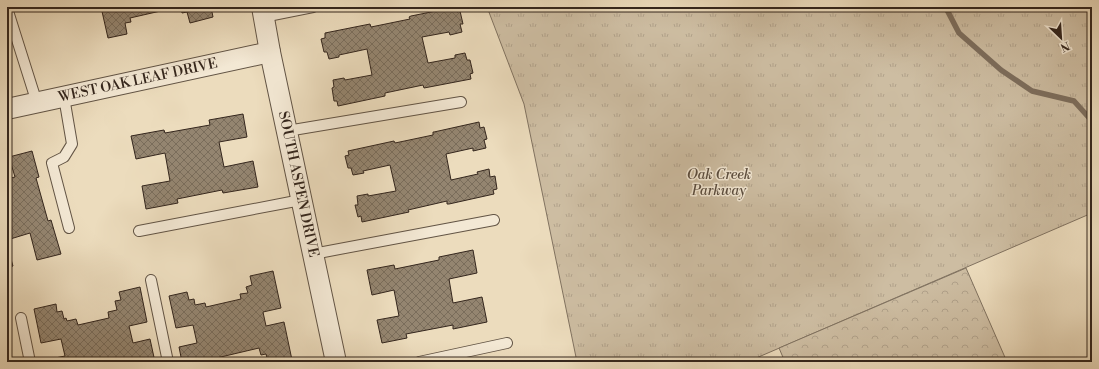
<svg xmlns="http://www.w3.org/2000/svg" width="1099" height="369" font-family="'Libre Bodoni',serif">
<defs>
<pattern id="grass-tufts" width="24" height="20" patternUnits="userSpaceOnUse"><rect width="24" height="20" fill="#cdbda2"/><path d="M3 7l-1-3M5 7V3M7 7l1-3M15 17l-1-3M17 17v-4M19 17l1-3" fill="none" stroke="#b1a28b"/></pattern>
<pattern id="forest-crowns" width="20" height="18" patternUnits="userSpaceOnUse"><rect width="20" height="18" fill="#cdbda2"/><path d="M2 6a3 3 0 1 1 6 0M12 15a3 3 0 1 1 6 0" fill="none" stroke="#b1a28b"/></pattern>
<pattern id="building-cross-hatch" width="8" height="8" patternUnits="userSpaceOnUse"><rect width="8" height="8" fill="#948570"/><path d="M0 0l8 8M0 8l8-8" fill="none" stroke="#7a6d5b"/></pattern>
</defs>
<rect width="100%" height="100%" fill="#ecdcbd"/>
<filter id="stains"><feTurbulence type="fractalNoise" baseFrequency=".005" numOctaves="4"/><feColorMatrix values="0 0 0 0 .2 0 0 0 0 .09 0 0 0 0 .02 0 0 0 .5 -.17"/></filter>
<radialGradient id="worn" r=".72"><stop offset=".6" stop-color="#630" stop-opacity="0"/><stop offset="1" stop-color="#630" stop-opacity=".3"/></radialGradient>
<!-- grass -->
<path fill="url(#grass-tufts)" stroke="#807260" d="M487,7h605v206l-345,149h-170l-53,-258z"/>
<!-- forest -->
<path fill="url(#forest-crowns)" stroke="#807260" d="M966,268l41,94h-222l-6,-14z"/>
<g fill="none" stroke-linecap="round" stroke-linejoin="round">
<!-- stream -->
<path stroke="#7d6e5d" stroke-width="5.5" d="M946,7v1l13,25 42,37 31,21 42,10 18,20"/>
</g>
<!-- building -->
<path fill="url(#building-cross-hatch)" stroke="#34261d" d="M101,7h77l-48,11 1,4 -6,1 2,11 -19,4z
M181,7h30l2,10 -23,6 -3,-11 -5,1z
M456,7l1,5 3,-1 3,13h-3l2,8 -12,3 -1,-3 -27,5 6,26 27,-5v-3l10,-2 2,7h3l3,13 -3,1 1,5 -47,9 -1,-3 -38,8v3l-47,10 -1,-5h-3l-2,-13 2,-1 -1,-7 11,-2 1,2 27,-5 -5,-26 -28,6v2l-10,2 -2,-7h-3l-3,-13 4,-1v-5l45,-9 1,3 39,-8 -1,-2 2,-1z
M7,51l3,10 -3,1z
M243,114l4,23 -28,5 5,25 29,-6 5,26 -35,6 -1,-3 -45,9 1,4 -32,6 -4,-23 28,-5 -5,-28 -29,6 -5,-23 33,-6 1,3 45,-8 -1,-5z
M479,122l1,6 4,-1 3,12 -3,1 2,8 -13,3v-3l-27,6 5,26 27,-6 -1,-2 12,-3 1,8 5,-1 2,13 -4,1 1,4 -45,10h-2v-3l-39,9 1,2 -47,10 -1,-6 -3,1 -3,-12h3l-1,-9 11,-2v2l28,-5 -6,-26 -27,6 1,2 -11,2 -2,-7h-3l-3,-12 4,-1 -1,-4 46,-10 1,2 38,-8v-3h1z
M32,151l7,26 -3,1 12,43 3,-1 10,34 -24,6 -7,-27 -23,7v-61l8,-2 -6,-20z
M7,246l6,20 -6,2z
M473,250l4,23 -28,6 4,24 29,-6 5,25 -34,7v-4l-47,9 1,4 -25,5 -5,-23 22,-4 -5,-26 -22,5 -5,-25 27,-5 1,4 44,-9v-3z
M273,271l8,37 -18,4 3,14 18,-4 8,38 -12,2h-12l-2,-8 -5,1 -2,-7 -51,12 1,2h-27l-3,-15 18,-4 -4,-18 -17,3 -7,-32 18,-4 2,8 5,-1 1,6 10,-2 1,4 35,-8 -1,-5 8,-1 -2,-6 6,-2 -2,-9z
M140,287l7,35 -18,4 4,17 17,-4 5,23h-37v-2l-11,2h-62v-2l20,-4 -4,-17 -20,4 -7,-34 22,-5 1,8 5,-1 2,8 2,-1 1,3 9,-2 2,6 31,-7 -1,-6 9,-2 -2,-9 6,-1 -2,-8z"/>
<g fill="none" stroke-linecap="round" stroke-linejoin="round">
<!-- lane casing -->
<g stroke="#625445" stroke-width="12">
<path id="lane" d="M7,8l30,95
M263,17l50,-10
M64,97l8,47 -8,13 -12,6 17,65
M287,131l174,-29
M139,231l162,-31
M313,254l181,-34
M151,280l17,82
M21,318l9,44
M419,362l88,-19"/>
</g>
<!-- street casing -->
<g stroke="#625445" stroke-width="22">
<g id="street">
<path id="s1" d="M262,7l8,45 66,310"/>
<path id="s2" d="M7,109l263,-57"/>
</g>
</g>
<!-- lane -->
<use href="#lane" stroke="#f3e8d4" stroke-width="10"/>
<!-- street -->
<use href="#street" stroke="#f3e8d4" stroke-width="20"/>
</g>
<g text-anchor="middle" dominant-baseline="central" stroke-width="3" stroke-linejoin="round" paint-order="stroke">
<!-- street labels -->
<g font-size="14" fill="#34261d" stroke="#f3e8d4">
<text stroke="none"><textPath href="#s2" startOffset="134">WEST OAK LEAF DRIVE</textPath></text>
<text stroke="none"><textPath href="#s1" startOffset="181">SOUTH ASPEN DRIVE</textPath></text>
</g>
<!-- park labels -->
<g font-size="14" font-style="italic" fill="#5a4c3e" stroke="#f3e8d4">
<text x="719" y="175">Oak Creek<tspan x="719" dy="16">Parkway</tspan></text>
</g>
</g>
<!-- margin -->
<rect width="1099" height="369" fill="none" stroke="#ecdcbd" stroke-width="24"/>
<rect x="8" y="8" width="1083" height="353" fill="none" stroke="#34261d" stroke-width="2"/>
<rect x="12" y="12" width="1075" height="345" fill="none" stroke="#34261d"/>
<!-- north arrow -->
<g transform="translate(1061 38) rotate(155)" stroke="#f3e8d4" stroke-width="3" paint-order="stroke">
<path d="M0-3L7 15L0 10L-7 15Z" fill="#34261d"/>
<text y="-6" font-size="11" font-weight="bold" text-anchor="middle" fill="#34261d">N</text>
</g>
<rect width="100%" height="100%" filter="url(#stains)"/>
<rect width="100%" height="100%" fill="url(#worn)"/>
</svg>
